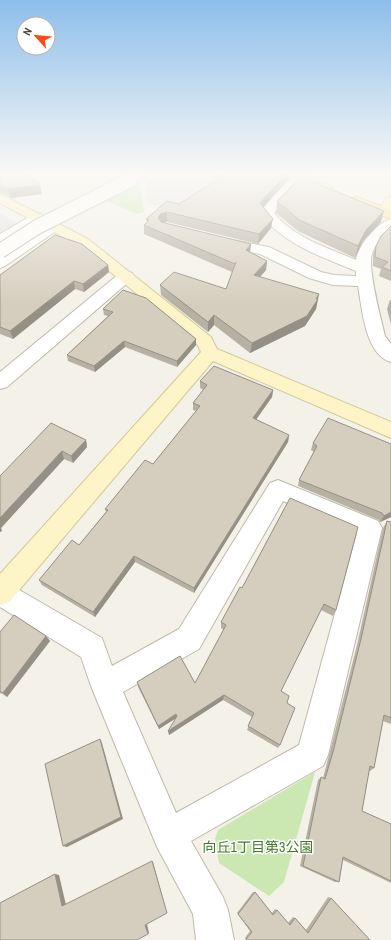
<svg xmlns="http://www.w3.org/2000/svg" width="391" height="940" font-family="'Archivo Narrow','Noto Sans JP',sans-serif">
<rect width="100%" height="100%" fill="#f4f1e8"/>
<!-- green -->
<path fill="#cbe7b2" d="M139,182l5,30 -8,2 -31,-14z
M315,772l-31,110 -15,14 -50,-33 -4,-24 3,-9z"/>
<!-- parking -->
<path fill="#e5e3e0" d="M163,172h33l37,11 -53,29 -34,-9 1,-20z
M0,213l17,10 -1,3 -16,10z"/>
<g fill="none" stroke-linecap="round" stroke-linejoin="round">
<!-- street casing -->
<g stroke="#bfb9ab" stroke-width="2">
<path id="street" d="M136,172h15l-17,11h-8l-2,-3z
M300,175l6,4 -21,21 -11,13c20,25 54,35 82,47 1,-13 22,-38 35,-41v11c-7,6 -17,15 -19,24 -5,13 9,65 13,82l6,8v18c-26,-7 -29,-54 -33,-76l-25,-1 -24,-7 -49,-24 -43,-9 -2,-3 2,-3 5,-1 47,9 52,25 13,3 22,1v-5c-34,-14 -74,-27 -96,-58 8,-11 27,-35 40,-38z
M36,213l5,1 2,3 -2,3 -36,23 -5,1v-10z
M54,222l5,1 2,3 -2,3 -54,37 -5,2v-12l49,-33z
M126,271l6,2 2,3 -2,3 -125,108 -7,2v-17l120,-99z
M278,480l100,41 4,7 -54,227 -5,11 -132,75 32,56 5,13 6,30h-38l-3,-26 -36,-67 -66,-161 -10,-29 -81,-50v-26l9,3 93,54 10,28 67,-37 91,-146zM283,501l74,32 -58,212 -123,68 -53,-121 76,-43z"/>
</g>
<!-- secondary casing -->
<g stroke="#d3c799" stroke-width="2">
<path id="secondary" d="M0,194l88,45 123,98 6,12 174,73v16l-178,-77 -204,241 -9,3v-31l201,-222 -4,-8 -119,-99 -78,-42z
M391,197v15l-2,3h-10l-2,-3 9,-14z"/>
</g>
<!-- primary casing -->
<g stroke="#e1c568" stroke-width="2">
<path id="primary" d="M277,172h17l38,15 1,3 -6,4 -5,-1 -43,-18z
M357,197l34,13v9l-39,-15 -2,-3 2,-3z"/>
</g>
<!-- street -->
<use href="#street" fill="#fff" fill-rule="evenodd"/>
<!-- secondary -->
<use href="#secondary" fill="#fdf4c8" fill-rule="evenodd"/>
<!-- primary -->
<use href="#primary" fill="#fce799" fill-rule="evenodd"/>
<!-- street-bridge casing -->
<g stroke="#bfb9ab" stroke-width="16" stroke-linecap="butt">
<path id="street-bridge" d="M0,251l37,-24 93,-47"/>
</g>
<!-- street-bridge -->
<use href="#street-bridge" stroke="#fff" stroke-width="14"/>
</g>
<!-- wall -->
<path fill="#b7b1a3" d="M0,172l42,22 -31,4 -11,-5z
M200,172h89l-1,8 -25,27 8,21 -13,16 -91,-22 -4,1 87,29 17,9 -1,9 -6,7 59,17 -3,15 -11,17 -55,27 -36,-28 -6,7 -47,-37 -1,-10 66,4 6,-17 -88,-38v-9l3,-3 -1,-3 33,-15 39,-25z
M298,172h10l-4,2z
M277,201l104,21 -18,19 -8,17 -57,-27 -22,-18z
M391,226v55l-12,-5 2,-7 -8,-3v-12l3,-8z
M108,265l1,7 -25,20 -9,-3 -62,50 -13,-5v-59z
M390,300h1v24l-4,-15z
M103,309l93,30v6l-19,22 -52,-20 -30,25 -27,-11 -1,-6 41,-39 -4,-1z
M200,381l73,9 -1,7 -16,23 33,15 -1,7 -94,151 -59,-31 -40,55 -53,-32 -3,-5 40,-35 27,-33 -1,-3 48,-45 43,-53 -3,-1v-7l10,-13 -3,-2z
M86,440l1,7 -14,16 -9,-4 -63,69 1,3 -2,1v-56z
M313,443l78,1v73l-11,5 -1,-2 -81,-34 1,-6 15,-28 -3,-2z
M290,498l46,112 -3,6 -12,-6 -40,81 6,12 -7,42 -2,3 -31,-18 5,-13 -29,-17 -54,35 6,-16 -16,10 -21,-42 -1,-5 58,1 29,-53 -3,-2v-6l21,-34z
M387,521l4,1v202l-8,-3 -9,47 -4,3h-1l-7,40 29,13v59l-48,-23 -4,22h-4l-35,-16 18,-86 3,-3 2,1 6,-23 28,-110 26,-117z
M0,632l46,4 4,5 -43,56 -6,-4 -1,1z
M253,892h2l17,21 3,-4 2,1 11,13 5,-6 2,1 11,12 22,-33 3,1 39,42h-124l-1,-2 5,-7 -13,-18z"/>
<!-- shaded-wall -->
<path fill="#959085" d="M288,172h1l-1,8 -29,32 1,-9z
M40,185l2,9 -31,4 -3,-9z
M384,211l-3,11 -18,19 -8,17 3,-12 8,-16z
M167,212v10l-6,1 -3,-5 2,-4z
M273,219l-2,9 -13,16 1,-10z
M251,244l-1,10 -4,-4z
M267,261l-1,9 -13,15 1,-10z
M108,265l1,7 -25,20 -1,-8z
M74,281l1,8 -62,50 -3,-8z
M319,294l-3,15 -11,17 -55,27 2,-10 64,-44z
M214,315v10l-6,7v-10z
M196,339v6l-19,22v-6z
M124,341l1,6 -30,25 -1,-6z
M273,390l-1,7 -20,28 1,-7z
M289,435l-1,7 -94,151v-5z
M86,440l1,7 -14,16 -2,-7z
M62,451l2,8 -63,69 1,3 -2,1v-14z
M391,512v5l-11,5 4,-6z
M134,556l1,6 -40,55 -2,-5z
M46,636l4,5 -43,56 -4,-4z
M224,695l-1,5 -54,35 -1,-4z
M176,714v4l-17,11 -1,-3z
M100,739l2,4 21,76 -56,28 -4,-1z
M152,861l1,1 14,51z
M55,874l4,1 7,30 -4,1z
M147,924l2,9 -1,1 -3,-9z"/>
<!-- building -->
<path fill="#d5cebe" stroke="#959085" d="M0,172h28l12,13 -32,4 -8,-4z
M222,172h66l-28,31 13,16 -14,15 -92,-22 -7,2 -2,4 3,4 90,22 -5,6 21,11 -13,14 65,19 -3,5h2l-11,17 -55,27 -38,-28 -6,7 -48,-37 14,-13 52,17 10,-27 -1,2 -91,-39 5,-5 -3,-1 21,-18 12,3 47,-30z
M301,177l83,34 -18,19 -8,16 -59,-26 -22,-19z
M391,226v45l-9,-4 6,-5 -13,-5 1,-11 5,-10z
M55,235l27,9 26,21 -25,19 -9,-3 -64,50 -10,-4v-52z
M123,290l23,8 50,41 -19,22 -53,-20 -30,25 -27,-11 46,-43 -10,-3z
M214,366l59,24 -20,28 36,17 -95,153 -60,-32 -41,56 -54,-32 33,-40 7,5 29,-35 -3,-1 40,-49 8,4 47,-58 -7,-3 14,-18 -7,-4z
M328,418l63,26v68l-7,4 -2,-3 -83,-33 18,-34 -4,-3z
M51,423l35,17 -15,16 -9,-5 -62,67v-42z
M290,498l68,29 -22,83 -12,-6 -43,87 8,5 -2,7 8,5 -15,37 -32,-19 6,-13 -30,-18 -56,36 9,-15 -1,-2 -18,12 -21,-44 43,-26 15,27 31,-58 -5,-3 19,-35 2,1z
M387,521l4,1v196l-7,-3 -10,53 -4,-2 -8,45 29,13v57l-48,-24 -4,25 -36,-16 18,-89 4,2 8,-27 28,-113z
M14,615l32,21 -43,57 -3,-2v-59z
M100,739l21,78 -58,29 -18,-82z
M152,861l15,52 -22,12 3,9 -11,6h-137v-37l55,-29 7,32z
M255,892l18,23 4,-5 13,15 5,-7 13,15 23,-35 39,42h-123l-1,-1 6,-7 -14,-18z"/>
<!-- sky -->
<linearGradient id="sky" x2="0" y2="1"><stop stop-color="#8dbeeb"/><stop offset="0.57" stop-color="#faf9f5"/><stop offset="1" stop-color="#faf9f5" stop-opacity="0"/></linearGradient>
<rect width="391" height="304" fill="url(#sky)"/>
<g text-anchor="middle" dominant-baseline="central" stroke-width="3" stroke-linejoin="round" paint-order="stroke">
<!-- near-park labels -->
<g font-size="14" fill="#43782b" stroke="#fff">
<text x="258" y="847">向丘1丁目第3公園</text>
</g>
</g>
<!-- north arrow -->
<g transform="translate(36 36) rotate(297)"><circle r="19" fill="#ffffff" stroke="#b5b3af"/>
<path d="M0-3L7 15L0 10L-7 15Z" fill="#f54d1e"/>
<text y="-6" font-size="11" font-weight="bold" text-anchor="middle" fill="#474237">N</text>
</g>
</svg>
